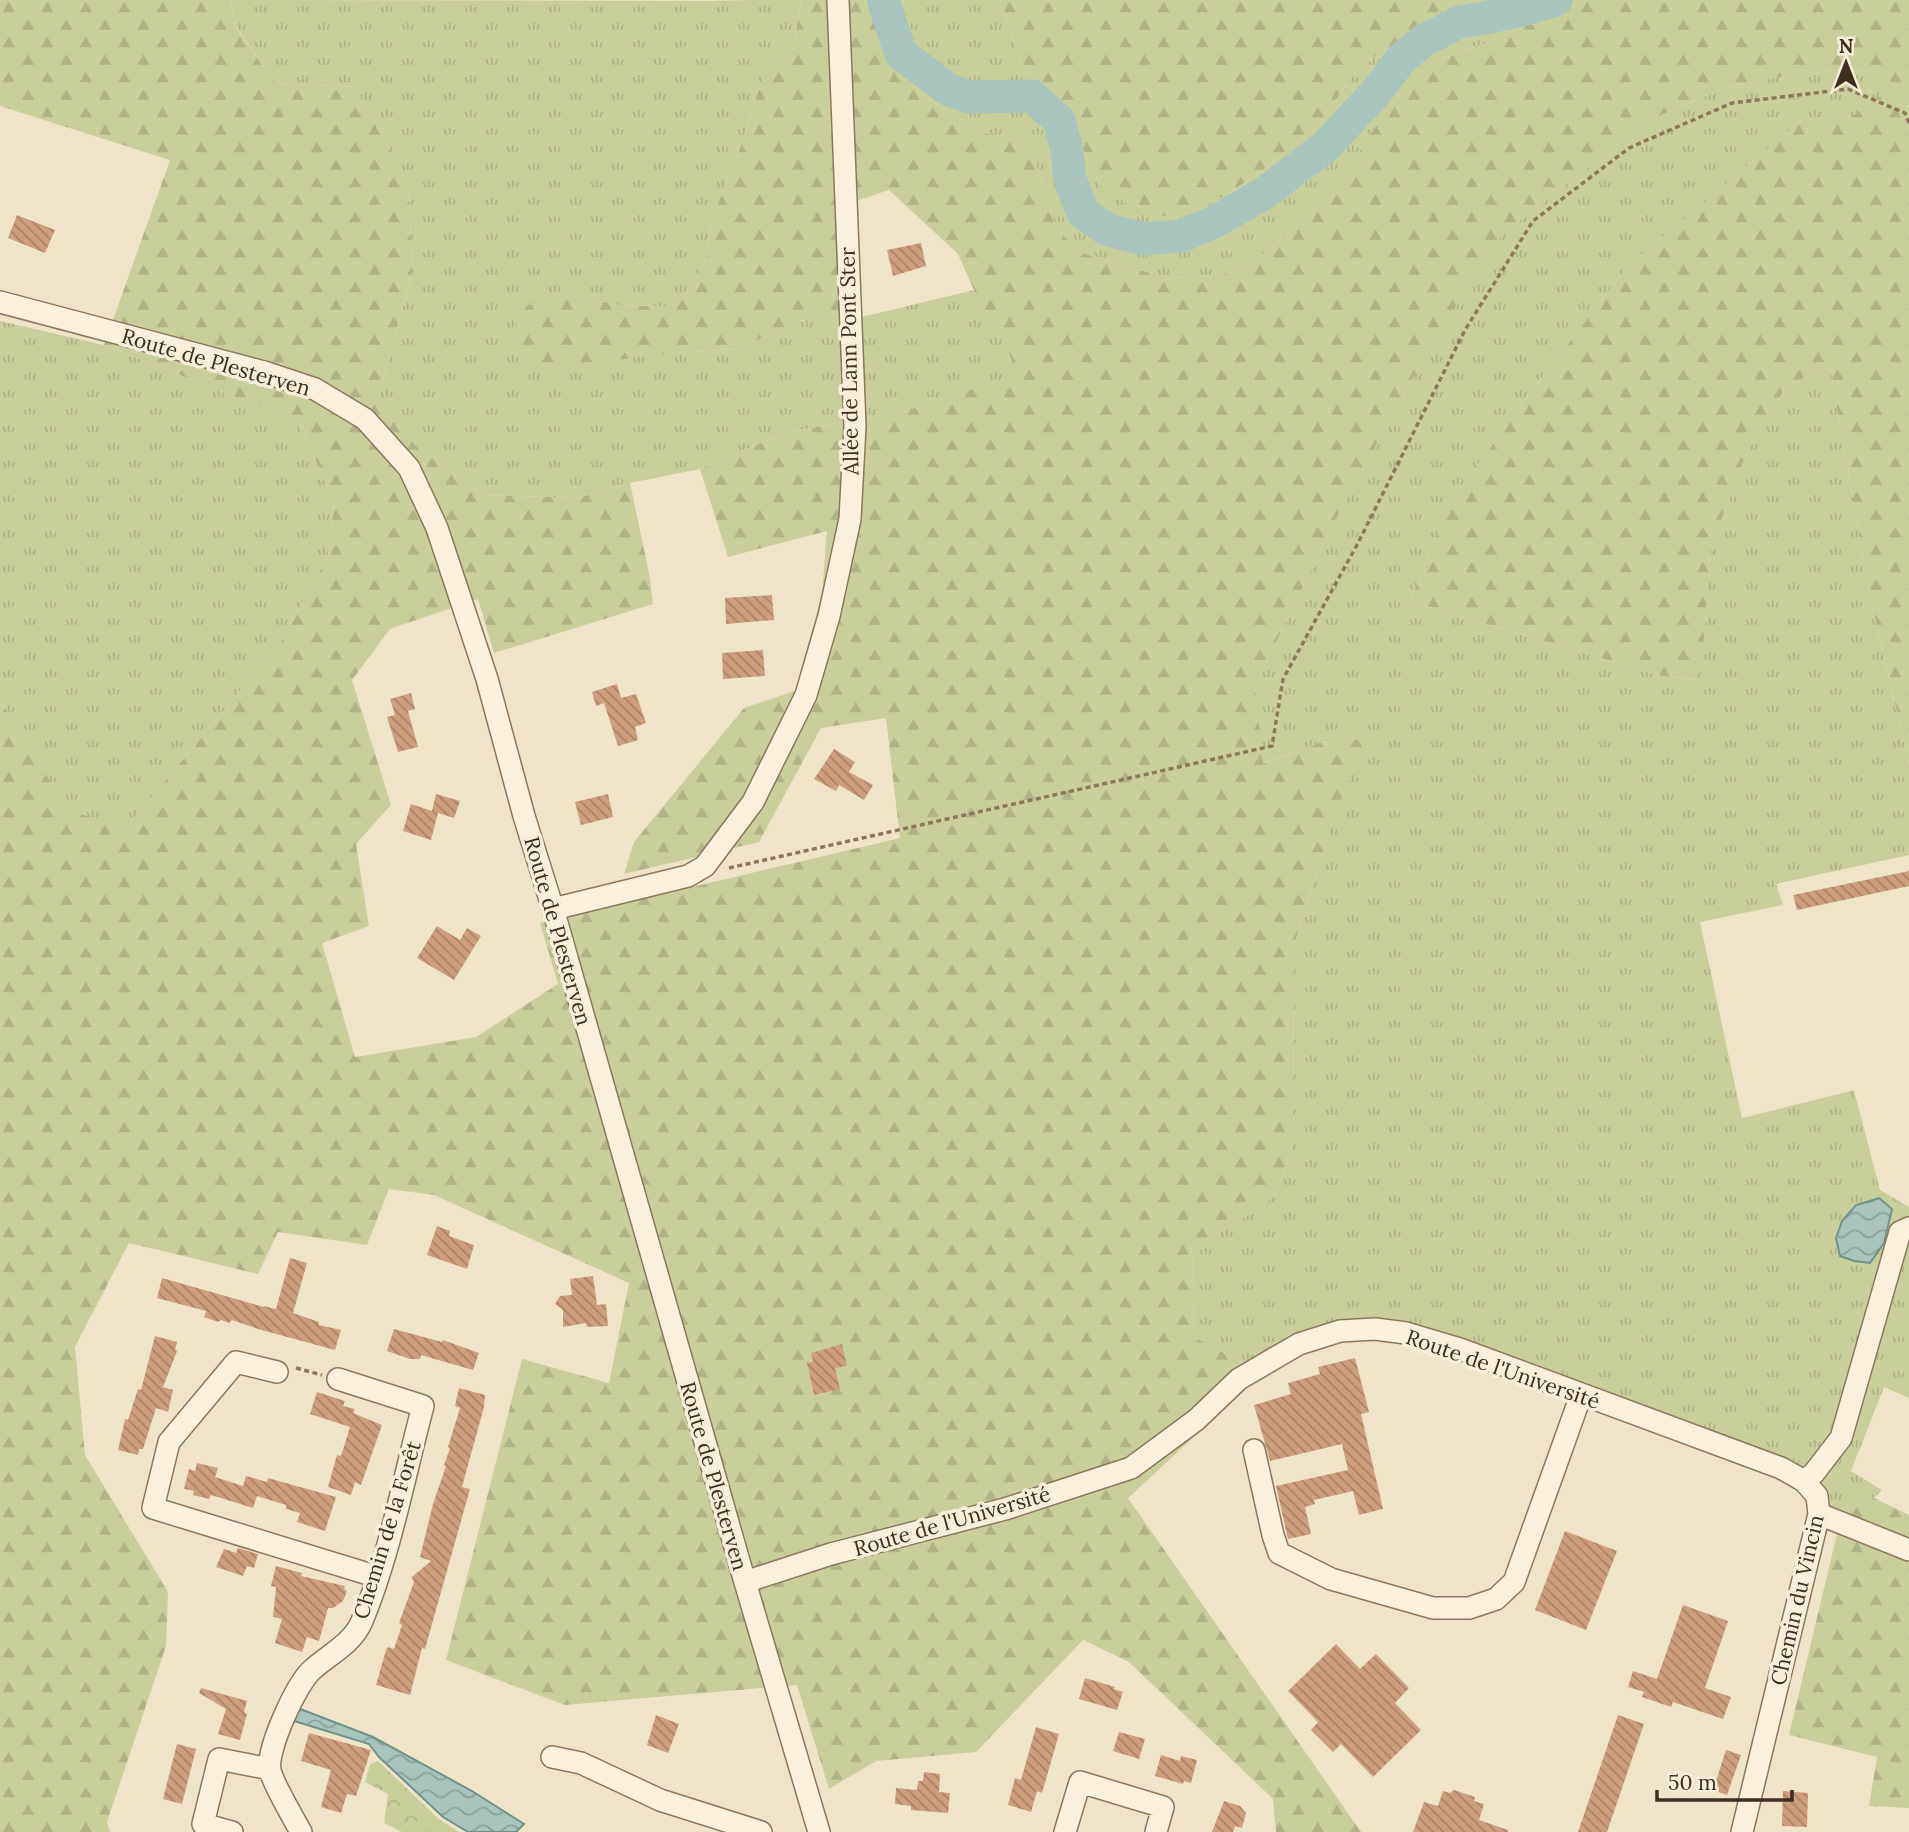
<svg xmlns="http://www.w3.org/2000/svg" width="1909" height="1832" font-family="Lora,serif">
<defs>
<pattern id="grass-tufts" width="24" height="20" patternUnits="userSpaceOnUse" patternTransform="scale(1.75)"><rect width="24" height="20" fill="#c9cf9b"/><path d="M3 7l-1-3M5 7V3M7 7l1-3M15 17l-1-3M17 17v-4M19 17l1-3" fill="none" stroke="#aeb285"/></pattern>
<pattern id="forest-firs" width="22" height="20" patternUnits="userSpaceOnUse" patternTransform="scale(1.75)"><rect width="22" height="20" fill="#c9cf9b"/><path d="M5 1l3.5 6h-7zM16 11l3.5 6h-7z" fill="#aeb285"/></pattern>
<pattern id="park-crowns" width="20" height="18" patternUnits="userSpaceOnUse" patternTransform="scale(1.75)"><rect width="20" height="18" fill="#c9cf9b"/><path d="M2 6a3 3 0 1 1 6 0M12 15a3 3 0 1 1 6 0" fill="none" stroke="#aeb285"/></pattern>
<pattern id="water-waves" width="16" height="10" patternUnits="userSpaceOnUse" patternTransform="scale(1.75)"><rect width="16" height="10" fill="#a9c4bc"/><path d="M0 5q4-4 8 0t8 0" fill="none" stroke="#8ba098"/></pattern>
<pattern id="building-back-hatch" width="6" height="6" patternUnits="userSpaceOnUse" patternTransform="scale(1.75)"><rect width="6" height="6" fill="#cf9f7d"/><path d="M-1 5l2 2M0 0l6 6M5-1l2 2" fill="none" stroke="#a98266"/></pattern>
</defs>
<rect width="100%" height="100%" fill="#f0e4c8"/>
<!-- grass -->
<path fill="url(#grass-tufts)" d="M231,0l570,1 -8,47 -29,24 -21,68 -30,77 -8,45 -18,29 -21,16 -48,-2 -58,-13 116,61 61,-4 72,-32 32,5 133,-32 47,84 -113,36 -124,23 -84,36 -70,14 -53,15 -97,-3 -28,-24 -31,-20 -57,-61 19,-10 29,-108 -3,-87 -54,-98 -80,-4 -40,-58z
M865,0h135l18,55 16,33 31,23 36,76 128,6 34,-23 54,-44 40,-56 99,-70h130l-97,42 -59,21 -45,49 -55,85 -71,61 -31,16 -56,4 -37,-9 -60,-18 -20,-28 -18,-56 -23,-29 -30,-5 -59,-36 -42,-49z
M1875,70l20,17 -43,29 -50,4 -174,146 -110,143 -70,97 -38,95 251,75 37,4 7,-52 5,-78 37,-97 40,-68 43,-18 39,225 40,172v91l-133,29 7,21 -83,17 42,196 112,-28 26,100 29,17v191l-25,-11 -33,84 31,19 -8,8 -32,15 -32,-9 -13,-20 -379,-142 -73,-4 -43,13 -39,22 -69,-36 -2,-91 53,-29 30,-21 18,-51 1,-200 37,-119 33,-86 -45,3 -57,20 -7,-77 86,-178 94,-169 67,-105 148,-114 77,-33 84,-16z
M0,321l104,24 195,77 35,81 -6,53 -47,86 -157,188 -57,-20 -67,-110z"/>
<!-- forest -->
<path fill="url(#forest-firs)" d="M0,0h231l4,26 40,57 80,4 54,98 3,87 -29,108 -19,10 57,61 31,20 28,24 97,3 53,-15 20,95 3,26 -159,49 -16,-54 -88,30 -38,51 39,125 -35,39 13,82 -47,17 33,114 121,-20 82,-53 -18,-61 360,-85 -14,-120 -65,10 -62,114 -135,32 10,-32 110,-134 51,-17 27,-97 5,-63 -99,26 -28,-88 84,-36 124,-23 112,-36 -46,-84 -16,-36 -69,-64 -50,17 2,115 -32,-5 -72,32 -61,4 -130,15 -32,-20 3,-25 9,-16 35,-15 57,13 48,2 21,-16 18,-29 8,-45 30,-77 21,-68 29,-24 8,-46 -91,-2h155l18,48 42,49 59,36 30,5 23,29 18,56 20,28 60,18 37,9 56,-4 31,-16 71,-61 55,-85 45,-49 59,-21 97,-42h323v764l-40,-172 -39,-225 -43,18 -40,68 -37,97 -5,79 -6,51 -38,-4 -251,-75 38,-95 70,-97 110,-143 174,-146 50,-4 42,-29 -19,-17 -64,1 -84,16 -77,33 -148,114 -67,105 -94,169 -86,178 8,77 56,-20 46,-4 -34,87 -37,119 -1,200 -18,51 -30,21 -53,29 2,91 69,36 -135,125 233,334h-85l-3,-33 -144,-137 -46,-22 -107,112 -100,9 -47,28 -32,-104 -232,20 -119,-45 76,-301 87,24 20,-100 -195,-88 -45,-6 -22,56 -89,-13 -20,42 -129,-31 -54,104 10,108 83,137 -2,54 -59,176 3,10h-110v-1132l67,109 57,21 157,-188 47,-86 6,-53 -35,-81 -195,-77 66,-185 -170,-54z
M1000,0h456l-99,70 -40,56 -54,44 -34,23 -49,25 -40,-6 -39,-25 -36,-76 -31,-23 -16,-33z
M1874,1498l35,17v293l-40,-2 8,-49 -88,-22 53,-222z"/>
<!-- park -->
<path fill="url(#park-crowns)" d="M378,1761l62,59 19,12h-57l-18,-9 4,-29 -23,-12 5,-18z"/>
<!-- water -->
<path fill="url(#water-waves)" stroke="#6f938a" stroke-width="2" d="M1879,1198l13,11 -8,34 -14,20 -16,-2 -14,-5 -4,-18 6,-17 14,-16z
M295,1707l78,30 99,54 52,33 -8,8h-48l-25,-15 -64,-60 -10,-13 -78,-24z"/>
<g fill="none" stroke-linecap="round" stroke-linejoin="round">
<!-- river -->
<path stroke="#a9c4bc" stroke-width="33" d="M883,0l18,54 48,36 20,7 63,-1 27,24 8,31 3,28 13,34 25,17 37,9 37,-3 34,-15 47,-27 62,-47 53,-57 23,-31 22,-18 34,-18 62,-12 37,-11"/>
</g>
<!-- building -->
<path fill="url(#building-back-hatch)" d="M17,215l38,15 -10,23 -37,-15z
M921,243l5,23 -33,10 -6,-26z
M772,595l2,25 -48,4 -1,-26z
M763,650l2,26 -42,3 -1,-26z
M617,684l4,14 15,-4 10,29 -11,4 3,13 -20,6 -14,-43 -8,3 -4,-14z
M411,693l4,16 -7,2 10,36 -20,5 -11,-35 8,-2 -5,-16z
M834,749l21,13 -6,10 24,13 -9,15 -25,-15 -3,6 -22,-12z
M436,794l24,7 -6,17 -16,-5 -7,27 -28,-9 8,-27 21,7z
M608,794l5,23 -32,8 -6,-23z
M1909,871v15l-112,24 -4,-15z
M437,926l23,14 7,-12 14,8 -27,44 -37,-22z
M437,1226l13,5 -1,5 25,9 -7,24 -40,-14z
M290,1258l17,5 -14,50 26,9v3l22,5 -6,20 -77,-21 -26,-9 -3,3 -8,-3 -3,2 -14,-5 2,-6 -49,-13 5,-20 102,29v-1l12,3z
M593,1276l4,29 9,-1 2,22 -21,1 -1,-4 -23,4v-17l-8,-6 5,-8 12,-1 -2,-16z
M394,1329l48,13 1,-2 36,13 -6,17 -52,-15 -1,4h-10l-23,-8z
M155,1336l22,6 -2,8 2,1 -14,36 10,3 -5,22 -12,-4 -13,41h-4l-1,6 -20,-5 7,-31 3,1 10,-31 3,1z
M842,1344l5,22 -12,2 5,21 -26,6 -7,-32 6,-1 -2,-9z
M1355,1358l14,54 -8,2 22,95 -24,6 -6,-24 -39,9 1,4 -10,3 6,27 -23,5 -12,-53 72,-16 -6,-26 -72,17 -16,-56 37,-11 -3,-11 32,-9 -2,-7z
M459,1388l26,7 -1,12 -22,80 8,2 -45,160 -3,-1 -12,47 -34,-10 10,-35 2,-3 6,2 8,-24 -3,-2 15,-41 -2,-5 19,-16 -11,-4 13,-53 13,-38 -2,-1 6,-17 -2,-1 12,-39 -5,-2z
M317,1392l28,9 -2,5 12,3 -2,4 29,12 -21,60 -6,-3 -4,13 -23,-8 9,-32 4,1 9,-29 -40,-13z
M197,1463l21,5 -3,9 28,9 3,-10 21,6 1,-4 68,19 -11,34 -28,-9 3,-9 -14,-4v-4l-29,-9 -4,12 -42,-13 -2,4 -16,-4 1,-4 -10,-2 5,-20 6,2z
M1565,1531l52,20 -31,79 -51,-20z
M238,1548l20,6 -4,14 -7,-2 -4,10 -27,-9 8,-18 12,4z
M276,1566l26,7 -1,3 44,10 -1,3 3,2 -4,10 -10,7h-5l-9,33 -12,-4 -5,15 -27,-9 7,-24 -9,-2 3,-30 -5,-1z
M1683,1605l45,16 -23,67 26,9 -8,22 -50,-17 -2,5 -29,-10 2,-5 -16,-5 5,-16 24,8z
M1336,1644l24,25 16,-15 33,34 -14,15 26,27 -48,47 -32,-33 -8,8 -22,-22 7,-8 -30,-31z
M1085,1678l30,9 -1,2 9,3 -6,18 -38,-11z
M201,1688l46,13 -3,11 3,2 -7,26 -22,-6 8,-25 -27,-16z
M656,1715l23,9 -11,29 -21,-8z
M1618,1715l26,9 -37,108h-29z
M1036,1727l23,7 -17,59 -5,-2 -6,21 -23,-7 7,-27 6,2z
M1119,1732l26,7 -6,20 -26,-8z
M309,1733l62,17 -15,46 -9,-2 -6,19 -20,-6 10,-37 -30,-9z
M177,1744l19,5 -14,55 -19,-5z
M1726,1750l15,5 -14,40 -14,-5z
M1161,1755l19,6 1,-5 16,4 -6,23 -7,-2 -1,3 -28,-8z
M924,1772l16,2 -1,18 11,1 -2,20 -37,-3v-4l-16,-2 1,-16 21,2 1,-9h5z
M1454,1790l21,7 -1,4 10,3 -5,16 29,10v2h-95l11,-30 14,4 5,-15 7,2z
M1783,1791l25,2 -1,34 -25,-1z
M1224,1801l16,5 6,7 -4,15 -7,-2 -2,6h-21z"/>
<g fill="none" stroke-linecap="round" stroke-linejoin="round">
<!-- minor casing -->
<g stroke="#8d765c" stroke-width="24">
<path id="minor" d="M0,302l264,70 51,17 50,30 44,49 28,60 50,151 37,137 29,93 192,673 74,250
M553,909l135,-33 17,-10 48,-64 53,-107 23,-79 21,-97 5,-93 -17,-426
M277,1372l-41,-10 -67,80 -16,66 225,69
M1254,1450l19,85 6,18 52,26 102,29h36l27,-9 18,-17 67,-187
M1819,1514l90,36
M745,1582l86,-28 174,-45 126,-41 65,-48 43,-41 60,-35 41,-13 35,-2 31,4 54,16 321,119 23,13
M552,1757l29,6 79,37 101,32
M232,1832l-29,-8 16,-65 51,10
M301,1832c-8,-15 -28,-48 -31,-62 -4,-20 27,-88 43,-101 17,-15 40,-26 49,-48 28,-67 42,-144 61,-215l-85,-27
M1065,1832l15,-50 83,25 -7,25
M1742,1832l77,-318 -2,-18 -13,-15 10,-8 27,-35 59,-206 9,-4"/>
</g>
<!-- path -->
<path stroke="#8d765c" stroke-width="3.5" stroke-dasharray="5 3.5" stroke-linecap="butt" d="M729,868l543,-122 11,-67 74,-134 108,-215 68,-109 96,-73 103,-45 116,-14 57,24 4,10
M296,1368l26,7"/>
<!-- minor -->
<use href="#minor" stroke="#faf1dc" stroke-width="21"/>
</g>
<g text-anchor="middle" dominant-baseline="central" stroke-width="7" stroke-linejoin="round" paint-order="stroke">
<!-- street labels -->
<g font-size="21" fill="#3d2e20" stroke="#f7eed8">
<text transform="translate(849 361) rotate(-91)">Allée de Lann Pont Ster</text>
<text transform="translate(216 362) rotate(16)">Route de Plesterven</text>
<text transform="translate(558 931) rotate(74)">Route de Plesterven</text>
<text transform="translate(1503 1369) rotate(19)">Route de l'Université</text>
<text transform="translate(714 1476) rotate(74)">Route de Plesterven</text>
<text transform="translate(952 1521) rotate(-16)">Route de l'Université</text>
<text transform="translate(387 1530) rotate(-73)">Chemin de la Forêt</text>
<text transform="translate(1797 1600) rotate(-77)">Chemin du Vincin</text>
</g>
</g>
<!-- north arrow -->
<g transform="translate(1846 63)" stroke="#f7eed8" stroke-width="5" paint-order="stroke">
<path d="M0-5L12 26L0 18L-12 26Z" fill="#3d2e20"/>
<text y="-10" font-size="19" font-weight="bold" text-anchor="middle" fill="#3d2e20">N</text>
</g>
<!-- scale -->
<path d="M1657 1790v10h135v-10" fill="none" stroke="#3d2e20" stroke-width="3.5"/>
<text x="1668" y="1790" font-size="21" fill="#3d2e20" stroke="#f7eed8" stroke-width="5" paint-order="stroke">50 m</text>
</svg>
